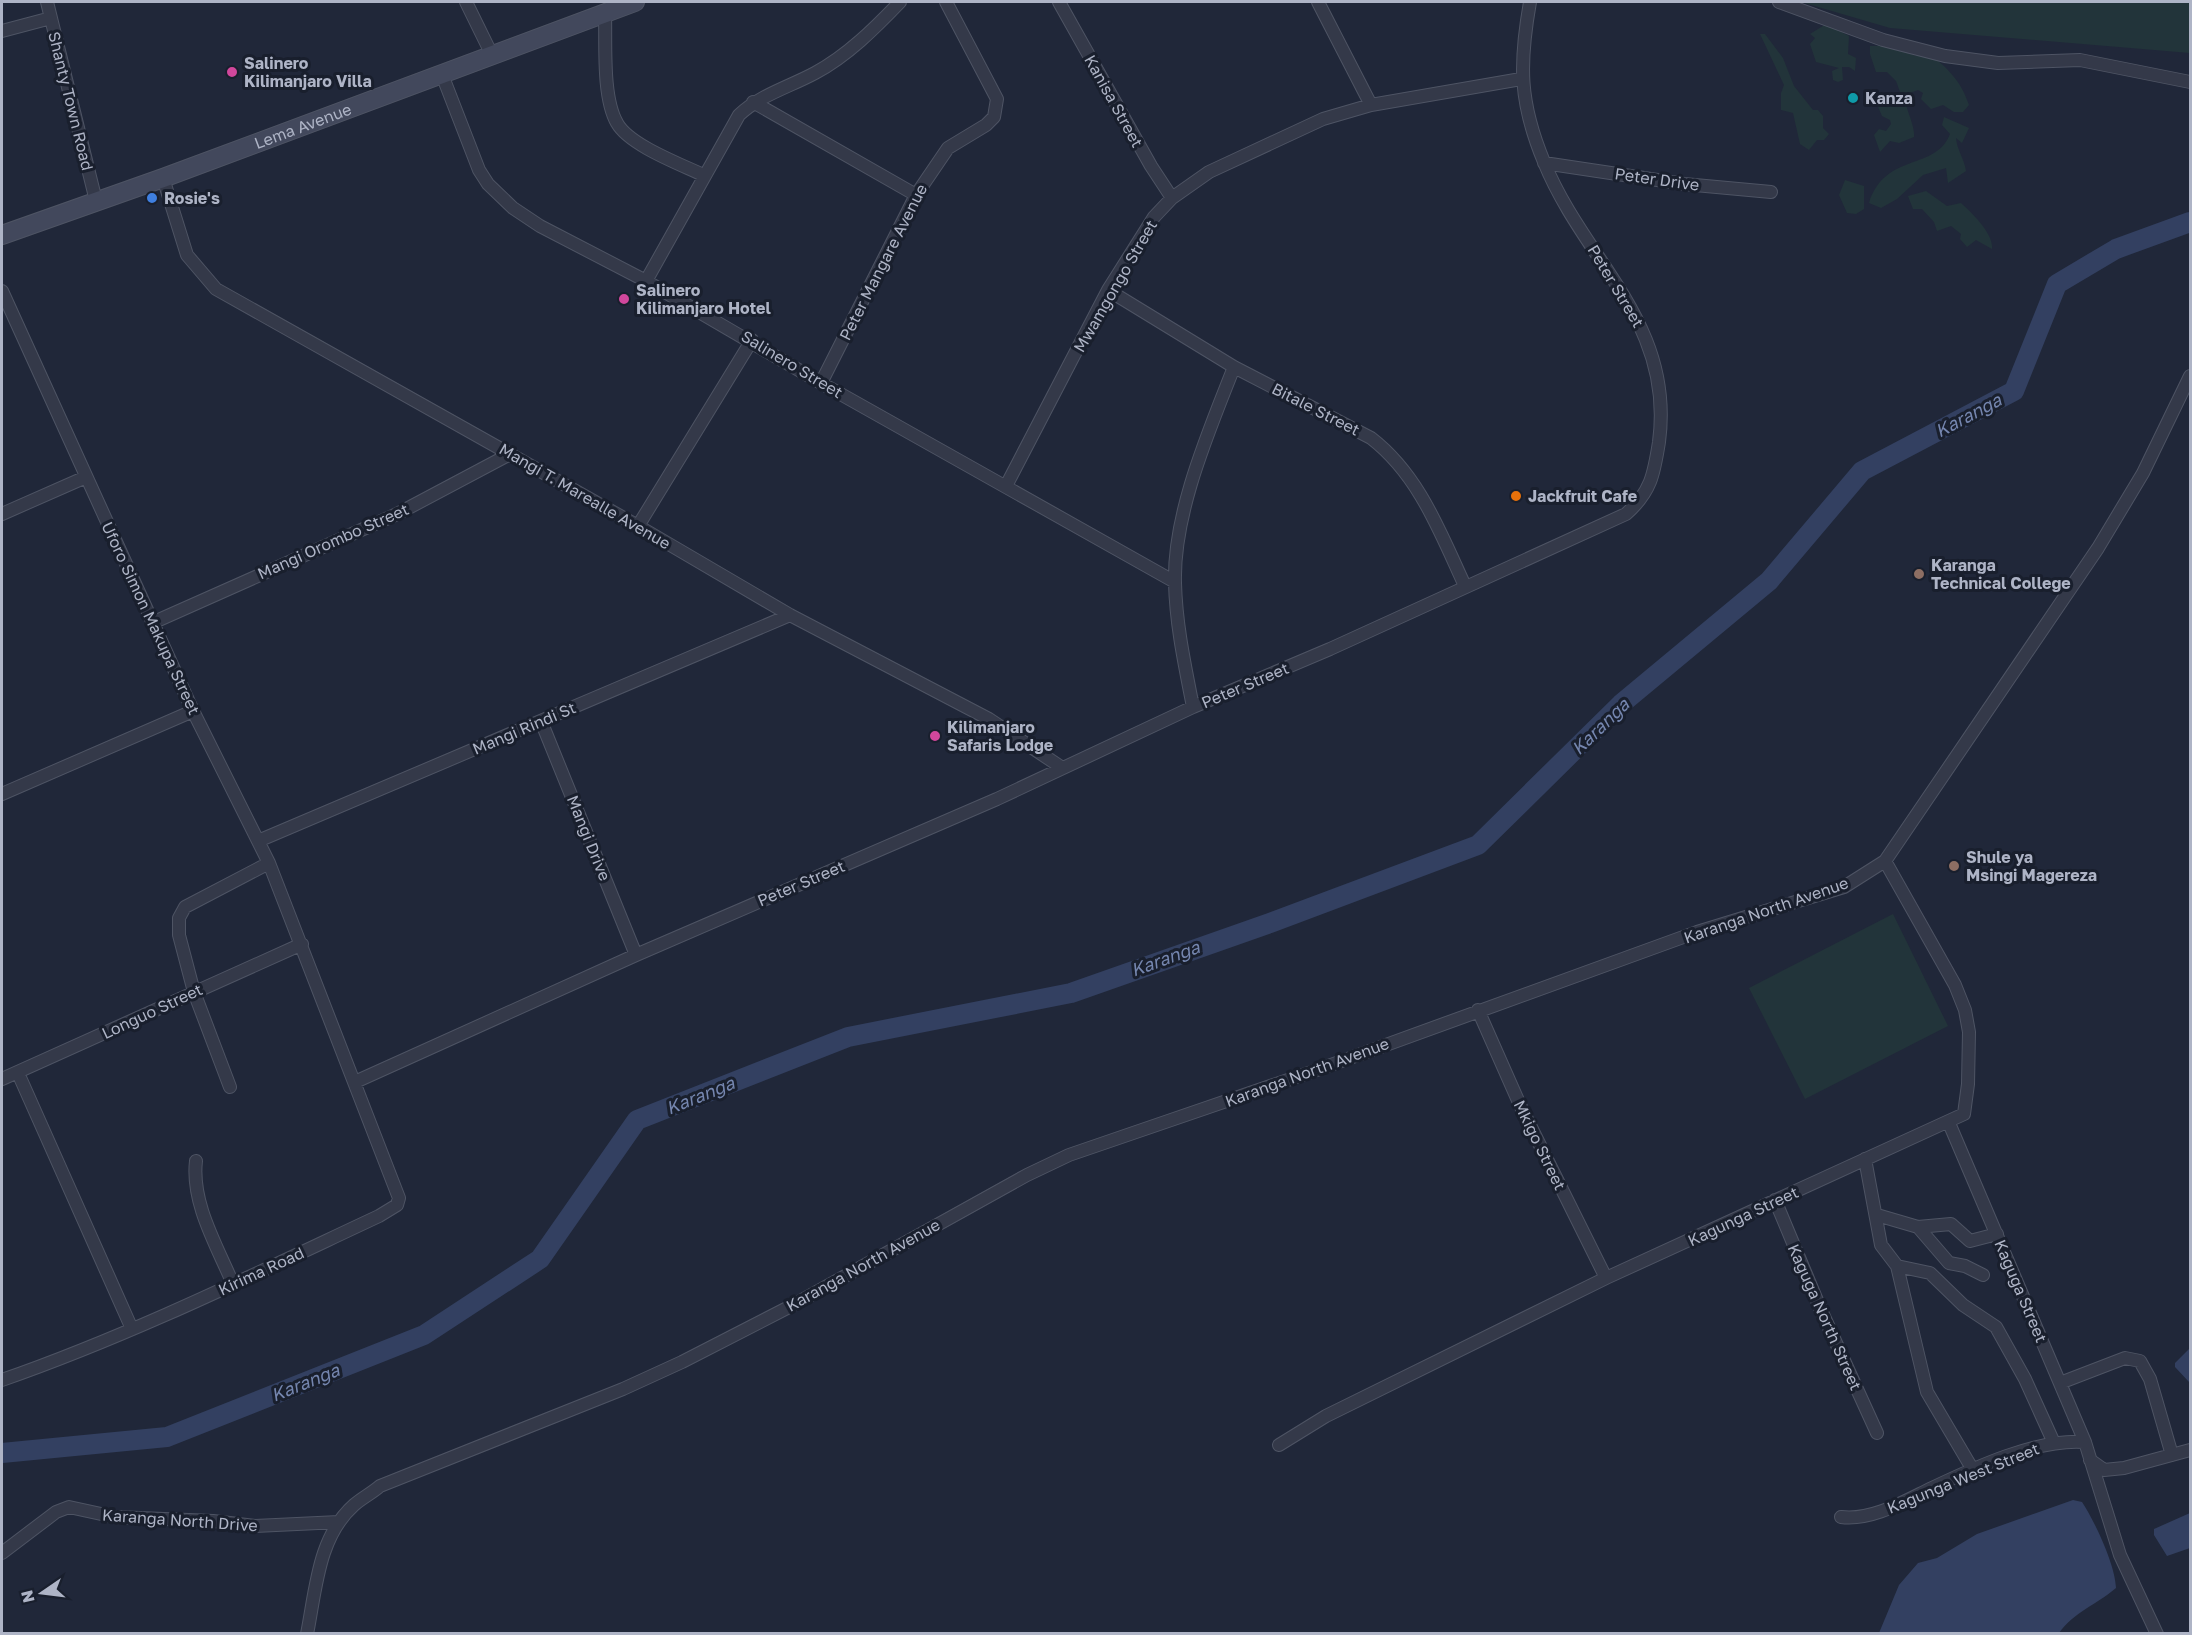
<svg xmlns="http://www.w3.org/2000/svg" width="2192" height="1635" font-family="'Golos Text',sans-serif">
<rect width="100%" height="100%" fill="#202739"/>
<!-- green -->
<path fill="#22343a" d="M1801,2h389v51l-300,-25z
M1826,24l23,12 -1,18 8,4 -1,13 -6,-4h-7l1,13 -5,2 -5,-2 -1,-9 7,-3 -23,-6 -6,-18 5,-6 -5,-4z
M1760,34h5l18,24 11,28 19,24h5l5,6v12l6,6 -5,6h-7l-8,10 -9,-6 -7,-31 -12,-3v-17l3,-8z
M1870,46h21l25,10 12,-3c20,15 33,28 41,52l-6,7h-9l-11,-7 -12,4 -10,-10 2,-6 -5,-3 -8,3 -10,-1 -4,-11 -9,-9h-11l-6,-18z
M1884,97l7,3 9,-1 6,5c2,10 9,23 8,33l-15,6 -9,-2 -10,11 -6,-17 5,-6 7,2 5,-7 -1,-4 -8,-4 -7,-16z
M1944,117l25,11 -7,15 -6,-5c1,12 8,20 10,33l-18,12 -2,-15 -23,7 -26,24 -16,9 -12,-5c16,-51 67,-32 81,-69l-8,-9z
M1845,180l19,6v23l-8,5 -9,-1 -8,-18z
M1926,191l21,15 14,-3c11,10 33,31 31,46l-16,-9 -9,7 -7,-8 1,-5 -10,-8 -14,5 -3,-9 -12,-13h-9l-5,-13z
M1893,914l55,112 -143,73 -56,-111z"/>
<!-- water -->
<path fill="#334061" d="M2190,1348v35l-15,-16v-4z
M2073,1500l9,2c13,20 33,62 34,86 -20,17 -42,24 -57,45h-180l20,-48 19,-22 19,-5 40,-24z
M2190,1513v35l-23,8 -13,-21v-6z"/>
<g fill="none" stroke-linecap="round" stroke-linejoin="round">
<!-- river -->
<path stroke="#334061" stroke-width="20" d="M2,1453l165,-16 257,-102 116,-76 97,-139 211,-83 223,-44 199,-70 208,-78 143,-141 148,-123 93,-110 152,-80 43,-107 59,-35 74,-27"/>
<!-- minor casing -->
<g stroke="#4e5464" stroke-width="14">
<path id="minor" d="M47,2l49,199
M466,2l26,53
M1059,2l92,164 21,32
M1318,2l53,103
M1779,2l104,38 62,16 53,7 82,-3 110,22
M605,13c1,30 -3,84 12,110 12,22 63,41 86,52
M2,31l49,-13
M441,72l38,98 9,14 25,24 27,18 106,55 175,102 354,199
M753,102l163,93
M1544,163l140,21 87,8
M163,178l24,77 29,34 422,237 152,89 199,104 72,48
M646,281l93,-166c21,-20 50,-28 76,-42 32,-17 60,-45 85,-71
M1108,290l126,77 137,71c48,37 69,94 94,148
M2,291l191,420 76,152 130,335 -2,7 -18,11c-124,58 -248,119 -377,164
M821,383l95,-188 32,-47 38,-23 8,-8 3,-18 -51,-97
M1006,486l102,-196 46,-73 18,-19 37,-26 114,-53 48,-14 150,-26
M2,514l84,-37
M638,526l114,-186
M152,623l245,-109 113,-60
M1193,707c-8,-41 -17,-82 -18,-124 -2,-70 34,-152 59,-216
M541,721l95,234
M2,794l191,-83
M258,841l532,-226
M1478,1010l42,95 86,173
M18,1073l114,256
M2,1079l300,-135
M355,1082l281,-127 361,-156 196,-92 137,-58 296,-135c25,-22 28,-40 33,-72 16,-120 -75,-181 -115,-280 -25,-60 -25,-98 -14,-160
M230,1087l-36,-95 -15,-57v-17l6,-11 84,-44
M1949,1123l136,319 35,113 37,79
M1865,1159l16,86 16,21 30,126 46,78
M196,1161c-5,42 21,85 37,123
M1775,1200l46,110 56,123
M1877,1215l41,12 31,36 16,3 18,9
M1918,1227l33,-3 19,17 27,-7
M1897,1266l33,7 33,32 33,22 29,52 29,64
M2060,1383l65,-25 15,3 10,18 22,76
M1279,1445l47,-29 280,-138 358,-164 4,-30 1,-52 -4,-22 -10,-25 -70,-124
M2090,1460l14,10 20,-2 66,-18
M1841,1517c31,4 64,-16 91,-29 42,-20 106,-50 153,-46
M2,1553l54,-41 13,-5 46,10 98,4 42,5 84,-4
M307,1634c9,-45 11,-97 47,-129 8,-7 18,-12 26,-19l243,-97 59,-27 111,-57 234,-130 42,-20 248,-85 380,-138 147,-45 41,-26 213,-313 45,-75 47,-97"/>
</g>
<!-- secondary casing -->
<g stroke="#4e5464" stroke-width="20">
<g id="secondary">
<path id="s1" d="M2,235l161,-57 472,-176"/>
</g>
</g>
<!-- minor -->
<use href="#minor" stroke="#343949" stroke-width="12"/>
<!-- secondary -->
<use href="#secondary" stroke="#42485c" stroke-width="18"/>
</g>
<!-- markers -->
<g fill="#d1479c" stroke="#191f2d" stroke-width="2">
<circle cx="232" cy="72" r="6"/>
<circle cx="624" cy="299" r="6"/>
<circle cx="935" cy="736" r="6"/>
</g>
<circle fill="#0f9aa8" stroke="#191f2d" stroke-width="2" cx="1853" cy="98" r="6"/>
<circle fill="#3f7fe0" stroke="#191f2d" stroke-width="2" cx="152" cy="198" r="6"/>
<circle fill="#e8710a" stroke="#191f2d" stroke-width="2" cx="1516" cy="496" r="6"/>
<g fill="#8d6e63" stroke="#191f2d" stroke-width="2">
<circle cx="1919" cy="574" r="6"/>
<circle cx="1954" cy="866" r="6"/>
</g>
<g text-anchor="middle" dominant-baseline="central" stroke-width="6" stroke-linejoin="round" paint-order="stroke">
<!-- poi labels -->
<g font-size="16" font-weight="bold" fill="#aeb4c6" stroke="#191f2d" text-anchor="start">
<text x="244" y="63">Salinero<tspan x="244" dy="18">Kilimanjaro Villa</tspan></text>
<text x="1865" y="98">Kanza</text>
<text x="164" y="198">Rosie's</text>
<text x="636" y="290">Salinero<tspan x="636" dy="18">Kilimanjaro Hotel</tspan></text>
<text x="1528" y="496">Jackfruit Cafe</text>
<text x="1931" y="565">Karanga<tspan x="1931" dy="18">Technical College</tspan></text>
<text x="947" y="727">Kilimanjaro<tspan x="947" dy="18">Safaris Lodge</tspan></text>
<text x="1966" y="857">Shule ya<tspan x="1966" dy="18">Msingi Magereza</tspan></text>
</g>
<!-- street labels -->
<g font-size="16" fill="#aeb4c6" stroke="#191f2d">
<text transform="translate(71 101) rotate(76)">Shanty Town Road</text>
<text transform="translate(1114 101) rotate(61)">Kanisa Street</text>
<text stroke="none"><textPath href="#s1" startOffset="320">Lema Avenue</textPath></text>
<text transform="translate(1657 179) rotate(8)">Peter Drive</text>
<text transform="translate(883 262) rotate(-63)">Peter Mangare Avenue</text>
<text transform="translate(1115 286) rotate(-60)">Mwamgongo Street</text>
<text transform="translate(1616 286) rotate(59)">Peter Street</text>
<text transform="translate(792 364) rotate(31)">Salinero Street</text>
<text transform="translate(1316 409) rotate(27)">Bitale Street</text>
<text transform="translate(585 496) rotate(30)">Mangi T. Marealle Avenue</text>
<text transform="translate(333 541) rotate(-24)">Mangi Orombo Street</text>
<text transform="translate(151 618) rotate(65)">Uforo Simon Makupa Street</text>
<text transform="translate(1245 685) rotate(-23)">Peter Street</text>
<text transform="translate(524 728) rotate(-23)">Mangi Rindi St</text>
<text transform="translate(589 838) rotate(68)">Mangi Drive</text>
<text transform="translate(801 883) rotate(-23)">Peter Street</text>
<text transform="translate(1766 910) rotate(-19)">Karanga North Avenue</text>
<text transform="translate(152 1011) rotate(-25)">Longuo Street</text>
<text transform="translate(1307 1072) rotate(-20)">Karanga North Avenue</text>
<text transform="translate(1540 1145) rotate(64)">Mkigo Street</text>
<text transform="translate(1743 1216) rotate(-25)">Kagunga Street</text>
<text transform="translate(863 1265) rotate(-29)">Karanga North Avenue</text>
<text transform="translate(261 1271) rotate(-25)">Kirima Road</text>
<text transform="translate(2021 1291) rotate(67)">Kaguga Street</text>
<text transform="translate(1825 1317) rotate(66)">Kaguga North Street</text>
<text transform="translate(1963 1478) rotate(-22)">Kagunga West Street</text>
<text transform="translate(180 1520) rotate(4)">Karanga North Drive</text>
</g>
<!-- water labels -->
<g font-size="18" font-style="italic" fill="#7586af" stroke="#191f2d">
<text transform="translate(1968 415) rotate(-28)">Karanga</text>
<text transform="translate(1600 726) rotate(-44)">Karanga</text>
<text transform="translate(1165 958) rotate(-20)">Karanga</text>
<text transform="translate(700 1095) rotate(-22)">Karanga</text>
<text transform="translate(305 1382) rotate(-22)">Karanga</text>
</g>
</g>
<!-- border -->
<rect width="2192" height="1635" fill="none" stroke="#aeb4c6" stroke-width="6"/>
<!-- north arrow -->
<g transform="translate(42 1593) rotate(256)" stroke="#191f2d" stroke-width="4.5" paint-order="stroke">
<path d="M0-4.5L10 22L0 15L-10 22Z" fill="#aeb4c6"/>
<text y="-9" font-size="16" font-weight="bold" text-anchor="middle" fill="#aeb4c6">N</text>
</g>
</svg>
